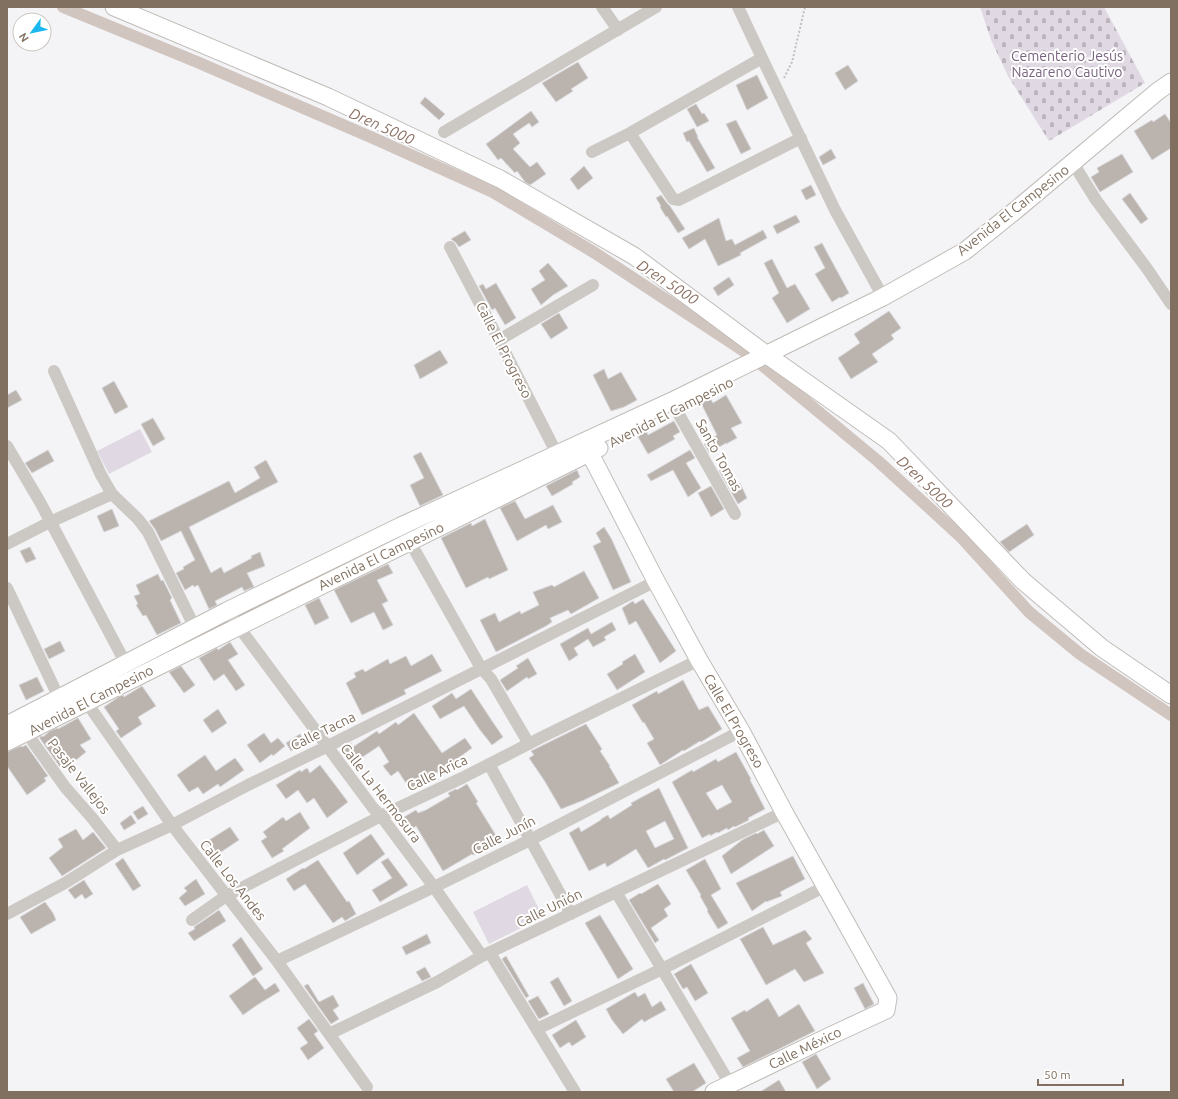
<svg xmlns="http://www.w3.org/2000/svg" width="1178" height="1099" font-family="Ubuntu,sans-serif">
<defs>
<pattern id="cemetery-stones" width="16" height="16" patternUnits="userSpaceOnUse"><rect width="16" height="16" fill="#e0d9e4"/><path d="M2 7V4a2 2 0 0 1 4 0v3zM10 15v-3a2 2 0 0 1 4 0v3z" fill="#bbb4bc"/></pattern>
</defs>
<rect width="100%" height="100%" fill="#f4f4f7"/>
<!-- cemetery -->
<path fill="url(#cemetery-stones)" d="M980,7h124l41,76 -96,58 -41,-65 -17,-36z"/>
<!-- pitch -->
<path fill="#e0d9e4" d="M140,429l12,23 -43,22 -12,-23z
M527,885l16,32 -54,27 -16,-32z"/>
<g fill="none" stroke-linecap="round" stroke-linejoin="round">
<!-- canal -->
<path stroke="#d1c5c0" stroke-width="12" d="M63,7l134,55 176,76 120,54 102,61 155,102 128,106 83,76 68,75 51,42 91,61"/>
</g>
<!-- building -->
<path fill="#bbb3ad" stroke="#d6d6d9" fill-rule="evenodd" d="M578,62l10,16 -17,11 2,2 -17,11 -14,-19z
M848,65l10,16 -13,9 -10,-17z
M757,75l11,23 -21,12 -11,-25z
M425,97l20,17 -6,6 -19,-17z
M696,104l6,10 2,-1 5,8 -12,6 -10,-18z
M531,111l8,11 -7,5 -3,-4 -16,11 7,9 -7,6 17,18 7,-5 9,12 -16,11 -5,-3 -8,-11 -2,2 -14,-15 -3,2 -12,-16z
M1165,114l6,9v25l-19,12 -18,-29 18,-11 1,2z
M736,120l15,29 -10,5 -15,-30z
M694,128l4,9h-1l18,31 -8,4 -18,-31 -2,1 -4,-9z
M831,149l5,9 -13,7 -4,-8z
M1122,154l11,18 -33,20 -9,-15 8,-5 -2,-4z
M584,166l9,12 -15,12 -8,-11z
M811,185l5,10 -10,5 -5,-10z
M1130,193l18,26 -7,5 -19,-25z
M661,195l6,8 3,3 15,23 -7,4 -11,-17 -1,1 -6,-10 1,-1 -5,-8z
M796,215l4,7 -23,12 -4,-8z
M719,218l7,23 6,-2 3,6 28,-15 4,8 -27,15 1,2 -23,11 -13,-27 -16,10 -7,-11z
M465,231l6,9 -12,7 -3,-4 -5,-4z
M822,243l27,50 -8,5 -1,-1 -8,5 -17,-28 10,-6 -11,-21z
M772,259l15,29 8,-4 15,25 -23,14 -15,-25 7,-5 -15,-30z
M548,263l20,23 -15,9 -12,10 -10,-16 14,-9 -6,-9z
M729,277l5,8 -16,11 -5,-8z
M496,283l20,35 -11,7 -10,-17 -3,2 -13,-24 4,-2 3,5z
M889,311l12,17 -10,7 3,4 -22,15 6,8 -27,17 -13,-21 22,-15 -6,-9z
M559,313l9,15 -17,11 -10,-15z
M440,350l8,13 -28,16 -6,-14z
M604,369l4,10 13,-7 16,28 -13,7 -13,4 -18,-36z
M114,381l14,26 -13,7 -13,-26z
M16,390l6,10 -15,8v-13z
M726,395l16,28 -11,5 6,10 -11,6v-1l-17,10 -5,-9 13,-9 -16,-32 9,-5 3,5z
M153,418l12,21 -12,7 -12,-22z
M674,421l6,11 -7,4 2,3 -27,15 -11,-19 9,-5 2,5z
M48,450l6,11 -22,12 -7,-10z
M690,450l5,8 -9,5 15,25 -13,9 -15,-27 -22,11 -4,-6z
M421,452l22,43 -23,11 -10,-21 14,-7 -11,-22z
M266,460l12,22 -89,45 22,46 10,-6 3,6 28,-15 -1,-2 9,-4 5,14 -18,7 7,14 -10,4 -2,-4 -27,14 2,4 -8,4 -11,-24 -4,2 -1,-2 -8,5 -9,-17 8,-4 -1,-2 12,-7 -14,-29 -20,10 -6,-12 -6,-8 80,-40 6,12 25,-15 -6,-11z
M726,467l12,17 2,-1 7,15 -9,6 -19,-33z
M577,470l3,7 -8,5 1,2 -21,12 -6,-10z
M711,486l13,23 -13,8 -13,-24z
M515,501l10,18 28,-14 9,17 -14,7 -2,-4 -29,16 -17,-33z
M112,509l7,17 -15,6 -7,-16z
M485,519l23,51 -19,9 -1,-2 -22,11 -25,-50 30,-15 1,3z
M1027,524l7,11 -25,17 -9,-10z
M604,527l7,11 20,44 -18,8 -20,-44 8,-4 -5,-9z
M30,547l6,12 -10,4 -6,-12z
M388,564l5,9 -16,7 11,21 -6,3 11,21 -10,5 -9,-18 -23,11 -17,-33z
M584,571l15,27 -28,16 -3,-4 -18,8 2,4 -6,4 -50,26 -16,-32 15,-7 4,9 21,-11 1,3 18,-9 -6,-13 19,-7 2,2z
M158,574l3,7 2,-1 9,18 -2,2 11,23 -24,12 -11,-20 -3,1 -7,-11 2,-1 -4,-8 6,-2 -4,-9z
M319,598l10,20 -14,7 -10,-20z
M643,599l33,52 -16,12 -24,-42 -7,4 -7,-17 11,-7 2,3z
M612,622l4,8 -12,7 2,3 -13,7 -5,-8 -14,9 4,7 -9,6 -9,-17 28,-16 3,6z
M60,641l5,10 -16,8 -5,-10z
M230,642l8,12 -10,6 17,25 -9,6 -12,-17 -10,7 -15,-23 18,-10 1,2z
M432,654l10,17 -38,19 2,4 -44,21 -16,-32 10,-6 -2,-4 9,-4 2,3 23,-13 2,5 16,-8 5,10z
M635,654l10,18 -28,18 -10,-16 16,-10 -1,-2z
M528,658l9,16 -9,5 -1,-2 -20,14 -7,-11 18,-12 -2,-2z
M181,666l14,19 -11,8 -15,-21z
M37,677l7,14 -18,9 -7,-15z
M683,680l16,30 9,-4 14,23 -21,13 -1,-1 -16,10 -1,-1 -23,15 -13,-22 7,-4 -10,-17 -1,1 -11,-18 25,-14 1,3z
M142,686l14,20 -18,11 4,7 -21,14 -5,-7 3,-2 -15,-22 16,-11 3,-1 1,2z
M471,689l21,32 11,16 -11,8 -12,-15 -16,-24 -24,13 -8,-13 20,-13 4,6z
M218,709l9,14 -15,10 -9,-13z
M414,713l28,40 23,-15 7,10 -15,11 1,2 -19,14 -2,-3 -27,17 -12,-18 -7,5 -8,-10 6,-4 -10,-16 -24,16 -3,-4 -4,3 -8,-10 11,-8 2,4 24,-16 2,3 17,-12 2,3z
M78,718l13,21 -11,6 6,7 -10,8 -2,-2 -14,9 -21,-30 3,-1 1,1 7,-6 8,-3v1z
M586,724l16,25 -2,2 10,15h-1l10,17 -35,17 -23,9 -17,-29 -15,-22 5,-3 -3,-4z
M264,733l7,10 7,-5 7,8 -12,10 -1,-2 -12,9 -13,-18z
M300,734l5,8 -14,9 -5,-8z
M26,745l22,31 -4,2 2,3 -19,14 -20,-29v-14l14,-6 1,1z
M736,752l15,27 -1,1 15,29 -17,9 1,2 -14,7 -1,-1 -6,4 -1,-2 -9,5 -1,-1 -7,4v-2l-8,4 -30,-56 20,-12 1,2 23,-13 2,3zM722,785l10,17 -15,8 -11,-17z
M205,755l11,16 19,-13 9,12 -24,17 -2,-3 -15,10 -5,-7 -9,5 -12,-17z
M320,765l28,37 -21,16 -13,-20 -7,5 -9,-13 -12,9 -10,-14 24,-15 1,2 6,-4 3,5z
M467,784l11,18 -2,1 24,39 -27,13 -1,-1 -29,17 -27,-45 -4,3 -8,-12 12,-7 2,3 8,-3 24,-14 -2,-3 8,-4 1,1z
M659,788l29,60 -23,12 -1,-1 -16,9 -12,-19 -29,18 -2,-4 -16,8 -20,-38 10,-6 2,5 20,-12v-1l7,-4 2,4 22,-14 -1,-2zM665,821l9,18 -19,9 -9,-17z
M143,806l5,8 -10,6 -5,-8z
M300,812l10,16 -28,21 2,2 -12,7 -11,-17 6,-4 -4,-5 20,-15 3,4z
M131,815l5,8 -12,7 -4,-7z
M230,827l9,13 -24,16 -9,-14z
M76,829l7,11 10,-8 13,16 -44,28 -13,-18 14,-11 -5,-8z
M764,830l10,16 -43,28 -9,-18 20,-16 14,-7 1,1z
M371,834l14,20 -28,21 -14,-22z
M793,856l12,23 -25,13 2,4 -16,6v-1l-14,10 -16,-28z
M123,858l18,28 -8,5 -18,-27z
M388,858l20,27 -28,17 -8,-12 20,-12 -11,-16z
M705,859l16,30 -10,6 17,28 -10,6 -11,-18 1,-1 -8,-14 1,-1 -15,-25z
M318,860l29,42 2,-1 7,13 -11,7 -3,-4 -9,6 -28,-39 -11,7 -8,-12 17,-11 1,1z
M196,879l9,15 -20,12 -6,-8 8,-7 -3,-3z
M84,880l9,14 -8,5 -3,-5 -7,5 -7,-9z
M658,884l13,20 -7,5 4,7 -17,12 8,12 -4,3 -26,-43 11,-7 1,1z
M45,902l8,11 3,7 -25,14 -11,-17z
M219,910l7,11 -32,20 -6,-8 7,-4 -1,-2z
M600,915l33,54 -15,10 -33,-56z
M763,927l10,18 32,-15 7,9 -6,4 18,30 -20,9 -9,-13 -29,16 -26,-46z
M427,934l4,9 -25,12 -4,-8z
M241,937l22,32 -10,7 -21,-31z
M506,956l23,40 -3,2 -24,-39z
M691,964l17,29 -13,8 -8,-14 -4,2 -9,-15z
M425,967l6,10 -9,4 -6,-9z
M255,977l10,13 10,-7 5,8 -23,14 -14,10 -14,-19z
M558,977l14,24 -8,5 -14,-24z
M863,983l11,21 -9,5 -11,-21z
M308,984l11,18 14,-7 6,11 -6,4 6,9 -8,5 -27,-38z
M635,992l3,5 7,-4 7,14 9,-6 5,9 -22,12 -2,-3 -19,15 -11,-14 -6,-11z
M538,996l11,18 -10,5 -11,-18z
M768,998l11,19 20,-13 16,27 -72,36 -6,-9 13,-7 -19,-33 14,-8 1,2z
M309,1019l9,12 -4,3 10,14 -16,12 -8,-12 8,-5 -11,-15z
M576,1020l10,17 -14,9 -3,-4 -9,6 -8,-13z
M816,1054l15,25 -14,10 -15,-27z
M694,1063l12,20 -14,9h-18l-8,-13z
M779,1080l7,12h-26z"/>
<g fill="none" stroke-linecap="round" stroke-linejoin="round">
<!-- secondary casing -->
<g stroke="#c0bbb6" stroke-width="19">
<path id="secondary" d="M114,7l214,90 172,82 134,77 133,99 122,86 134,140 79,67 69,47
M584,442l72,139 43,79 42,71 43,81 104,186 -2,12 -56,26 -116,56
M7,725l220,-114 174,-85 271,-125 211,-104 82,-46 51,-41 142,-119 13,-9
M7,742l142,-71 450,-223"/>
</g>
<!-- path -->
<path stroke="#c2c0bd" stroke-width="2" stroke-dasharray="2 2" stroke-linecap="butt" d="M784,78l8,-16 13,-55"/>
<!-- street -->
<path stroke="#ccc8c4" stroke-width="12" d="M602,7l16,23
M738,7l24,51
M444,132l212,-125
M630,133l43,66 6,1 122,-62
M592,152l38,-19 132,-75 73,152 48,87
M1073,163l23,37 52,70 23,34
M450,247l49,93 58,114
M499,340l94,-55
M54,371l47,104 11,19
M677,411l58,103
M7,446l33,56 86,162
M401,526l80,142 10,11 38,65
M7,544l43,-22 62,-28 26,25 10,13 47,96
M7,588l52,110
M227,611l146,197 8,8 53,71 48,69
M83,697l89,128 105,136 90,126
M23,725l10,17 32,45 28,32 24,31
M489,764l82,150
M616,892l46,77 68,115
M7,914l58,-31 52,-33 55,-25 76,-40 78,-38 330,-166
M192,920l34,-24 155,-80 81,-38 80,-41 157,-77
M490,953l85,139
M277,961l157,-74 96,-47 211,-109
M537,1029l125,-60 164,-83
M329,1034l108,-52 45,-26 302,-144"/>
<!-- secondary -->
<use href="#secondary" stroke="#fff" stroke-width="17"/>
</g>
<g text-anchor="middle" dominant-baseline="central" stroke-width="4" stroke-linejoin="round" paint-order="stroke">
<!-- park labels -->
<g font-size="14" fill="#79637e" stroke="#fff">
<text x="1067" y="56">Cementerio Jesús<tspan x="1067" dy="16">Nazareno Cautivo</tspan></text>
</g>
<!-- street labels -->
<g font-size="14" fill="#817060" stroke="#fff">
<text transform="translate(1013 210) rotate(-38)">Avenida El Campesino</text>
<text transform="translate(504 350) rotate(63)">Calle El Progreso</text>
<text transform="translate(671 412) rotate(-27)">Avenida El Campesino</text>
<text transform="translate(719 455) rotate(61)">Santo Tomas</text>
<text transform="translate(381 556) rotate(-26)">Avenida El Campesino</text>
<text transform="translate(91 700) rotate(-27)">Avenida El Campesino</text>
<text transform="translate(734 721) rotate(60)">Calle El Progreso</text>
<text transform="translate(323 731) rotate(-26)">Calle Tacna</text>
<text transform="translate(437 773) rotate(-26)">Calle Arica</text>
<text transform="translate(79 776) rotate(52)">Pasaje Vallejos</text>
<text transform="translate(381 793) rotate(52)">Calle La Hermosura</text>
<text transform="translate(504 835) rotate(-27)">Calle Junín</text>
<text transform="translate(233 880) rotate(52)">Calle Los Andes</text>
<text transform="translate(549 908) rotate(-26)">Calle Unión</text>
<text transform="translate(805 1048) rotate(-26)">Calle México</text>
</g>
<!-- water labels -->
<g font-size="15" font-style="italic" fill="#8b7064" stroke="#fff">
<text transform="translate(382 126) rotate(24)">Dren 5000</text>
<text transform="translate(668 282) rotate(33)">Dren 5000</text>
<text transform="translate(925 482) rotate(43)">Dren 5000</text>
</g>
</g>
<!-- border -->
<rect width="1178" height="1099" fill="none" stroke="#817060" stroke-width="16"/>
<!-- north arrow -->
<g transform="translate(32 32) rotate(237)"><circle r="19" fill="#ffffff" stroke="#cdc6bf"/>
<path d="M0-3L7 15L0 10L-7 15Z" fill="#1bb8f0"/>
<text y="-6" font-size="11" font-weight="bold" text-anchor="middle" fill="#817060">N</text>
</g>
<!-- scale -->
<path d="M1038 1079v6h85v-6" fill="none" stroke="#817060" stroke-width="2"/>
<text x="1044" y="1079" font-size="12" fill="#817060" stroke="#ffffff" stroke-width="3" paint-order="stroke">50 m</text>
</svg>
